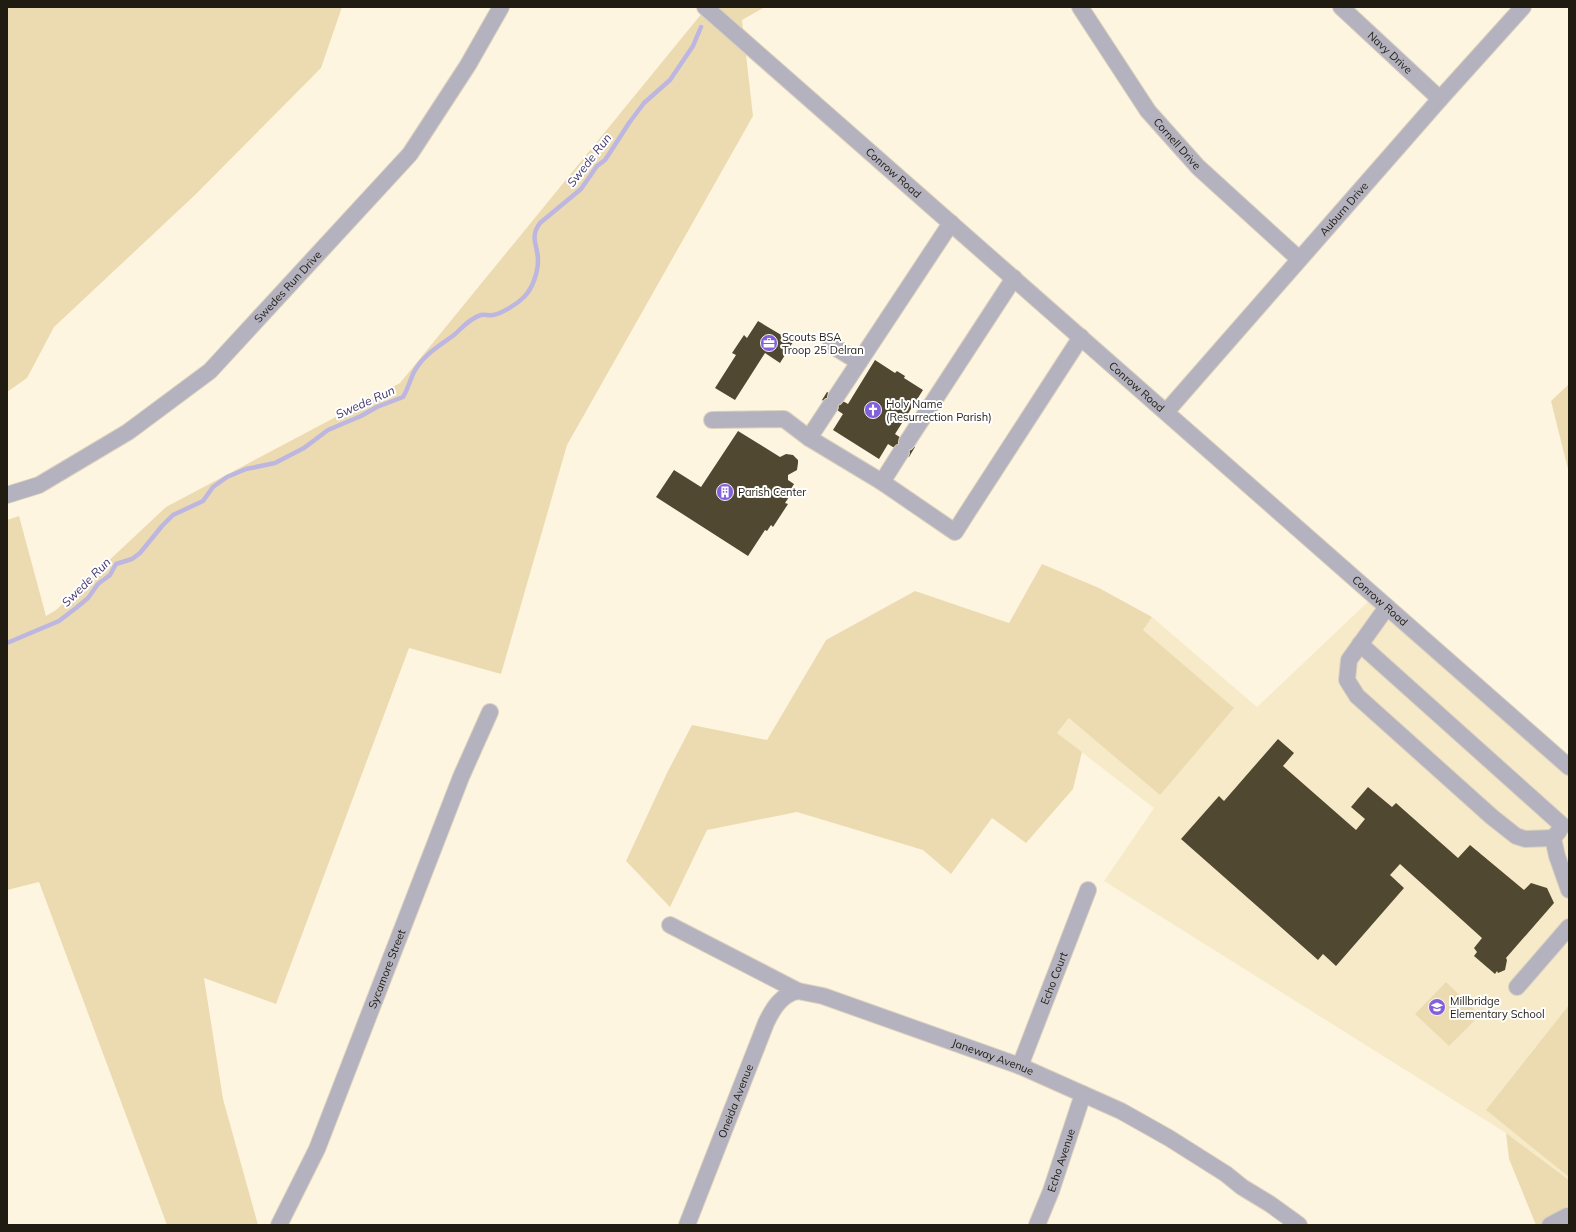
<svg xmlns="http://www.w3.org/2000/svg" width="1576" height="1232" font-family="Mulish,sans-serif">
<rect width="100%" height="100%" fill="#fef5e0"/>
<!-- built -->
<path fill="#f7eac8" d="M1374,596l195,171v413l-63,-47 -402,-252 50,-73 -97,-75 95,-116 105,90z"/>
<!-- green -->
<path fill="#ecdbb1" d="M7,7h335l-21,61 -126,127 -141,132 -27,51 -20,14z
M707,7h58l-23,13 11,96 -186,329 -66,229 -92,-26 -133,356 -72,-26 19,121 35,126h-91l-128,-343 -32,8v-370l12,-4 27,100 10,-6 110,-103 234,-124z
M1569,384v89l-18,-72z
M1042,564l57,24 53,29 -9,13 91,78 -74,87 -91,-77 -12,15 25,19 -9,37 -47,54 -34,-25 -41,56 -28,-24 -126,-38 -90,18 -37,77 -44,-46 41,-88 25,-48 75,15 59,-100 89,-49 94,32z
M1446,982l34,33 -31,31 -34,-32z
M1569,1005v172l-83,-67z
M1506,1133l63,47v45h-33l-27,-66z"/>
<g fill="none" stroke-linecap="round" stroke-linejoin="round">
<!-- stream -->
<path stroke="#bdb6e0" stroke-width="4.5" d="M7,643l52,-22 17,-13 12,-10 10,-14 12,-9 6,-11 16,-5 8,-6 22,-27 11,-11 30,-14 10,-14 14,-10 19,-8 29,-6 29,-15 24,-18 33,-14 16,-9 26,-10c5,-8 7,-17 11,-25 9,-17 25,-26 40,-37 8,-7 16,-17 27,-20 3,-1 8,1 12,0 10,-2 24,-11 31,-18 9,-9 14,-25 14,-37 0,-15 -9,-22 2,-37l41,-34 16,-23 8,-6 6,-9 18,-28 15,-20 26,-23 23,-34 8,-19"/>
</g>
<!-- building -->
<path fill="#514832" d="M758,321l35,21 -13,21 -15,-10 -30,47 -20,-12 21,-33 -4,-2 12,-18 3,3z
M875,360l20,13 2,-2 8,5 -1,2 19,12 -28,44 20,13 -6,10 -21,-13 -9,15 -46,-29 10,-16 -21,-14 5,-8 21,12z
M738,431l42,26 6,-3 7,1 5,5v3l-1,7 -9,5v5l6,4 -7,12 2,1 -4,6 3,1 -15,23 -2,-2 -4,6 -2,-1 -17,26 -92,-59 18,-27 27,17z
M1278,739l16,14 -11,13 73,64 9,-11 -14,-12 17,-20 24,20 4,-4 62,55 12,-13 54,45 7,-7 16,5 7,15 -48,55 1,2 -2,10 -7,3 -1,-2 -2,3 -21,-18 3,-4 -3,-4 8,-10 -82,-74 -10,11 14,13 -68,78 -13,-12 -5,6 -137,-121 38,-43 5,5z"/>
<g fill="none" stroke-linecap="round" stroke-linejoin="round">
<!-- minor casing -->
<g stroke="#dad2bf" stroke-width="18">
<g id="minor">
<path id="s1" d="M705,7l864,760"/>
<path id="s2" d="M1080,7l68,104 50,56 101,92"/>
<path id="s3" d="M1341,7l99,92"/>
<path d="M831,345l28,17"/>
<path d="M836,397l115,-174"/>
<path d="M830,406l-21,32 73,44 19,-30"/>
<path id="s4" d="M1166,412l274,-313 83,-92"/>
<path d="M712,420l72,-1 25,19"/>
<path d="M907,442l107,-164"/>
<path d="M882,482l73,50 12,-19 114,-176"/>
<path id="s5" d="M7,495l32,-10 89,-53 82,-61 200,-217 58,-89 33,-58"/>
<path d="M1387,607l-38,53 -2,20 10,16 135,121 24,19 9,3 28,-1"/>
<path d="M1360,644l203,182"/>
<path d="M1559,831l-6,7 4,18 12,34"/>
<path id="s6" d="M670,925l128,66 25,5 197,70 101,45 48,27 57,36 16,13 28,17 29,21"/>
<path d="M1517,987l52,-60"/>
<path id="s7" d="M1020,1066l68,-176"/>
<path id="s8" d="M279,1225l38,-76 144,-372 29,-65"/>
<path id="s9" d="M687,1225l79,-202c7,-15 16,-29 32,-32"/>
<path id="s10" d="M1037,1225l14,-34 32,-97"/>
<path d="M1550,1225l17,-9"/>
</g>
</g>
<!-- minor -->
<use href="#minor" stroke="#b4b2be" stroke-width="16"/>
</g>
<!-- icons -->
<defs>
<g id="office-disc" transform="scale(0.9)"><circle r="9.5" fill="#8260db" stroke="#fff"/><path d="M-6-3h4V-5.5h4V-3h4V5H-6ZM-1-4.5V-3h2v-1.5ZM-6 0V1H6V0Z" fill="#fff"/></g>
<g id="church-disc" transform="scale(0.9)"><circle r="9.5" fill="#8260db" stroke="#fff"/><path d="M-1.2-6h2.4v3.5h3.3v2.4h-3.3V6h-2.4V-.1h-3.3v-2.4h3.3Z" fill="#fff"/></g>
<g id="building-disc" transform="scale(0.9)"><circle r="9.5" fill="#8260db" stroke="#fff"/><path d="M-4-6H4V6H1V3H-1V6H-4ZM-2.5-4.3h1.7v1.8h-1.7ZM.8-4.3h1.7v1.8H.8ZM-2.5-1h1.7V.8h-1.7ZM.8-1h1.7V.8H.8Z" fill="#fff"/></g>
<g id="school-disc" transform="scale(0.9)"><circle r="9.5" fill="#8260db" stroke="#fff"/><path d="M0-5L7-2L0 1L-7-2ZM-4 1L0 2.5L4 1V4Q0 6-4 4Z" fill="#fff"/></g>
</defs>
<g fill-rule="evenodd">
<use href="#office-disc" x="769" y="343"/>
<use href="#church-disc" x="873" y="410"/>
<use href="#building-disc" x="725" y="492"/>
<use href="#school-disc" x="1437" y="1007"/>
</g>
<g text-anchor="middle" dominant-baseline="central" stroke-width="4" stroke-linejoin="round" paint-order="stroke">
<!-- street labels -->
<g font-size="11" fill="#201c12" stroke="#fff">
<text stroke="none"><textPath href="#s3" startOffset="67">Navy Drive</textPath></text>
<text stroke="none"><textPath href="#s2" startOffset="168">Cornell Drive</textPath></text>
<text stroke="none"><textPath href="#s1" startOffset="251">Conrow Road</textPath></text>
<text stroke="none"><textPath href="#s4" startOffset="270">Auburn Drive</textPath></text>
<text stroke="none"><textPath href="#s5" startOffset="354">Swedes Run Drive</textPath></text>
<text stroke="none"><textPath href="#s1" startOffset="575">Conrow Road</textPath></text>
<text stroke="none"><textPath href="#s1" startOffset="899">Conrow Road</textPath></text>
<text stroke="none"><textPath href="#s8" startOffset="278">Sycamore Street</textPath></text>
<text stroke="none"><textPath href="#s7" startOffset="94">Echo Court</textPath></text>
<text stroke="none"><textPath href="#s6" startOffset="350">Janeway Avenue</textPath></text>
<text stroke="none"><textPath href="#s9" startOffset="133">Oneida Avenue</textPath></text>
<text stroke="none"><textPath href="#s10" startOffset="69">Echo Avenue</textPath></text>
</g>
<!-- poi labels -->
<g font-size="11" fill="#201c12" stroke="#fff" text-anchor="start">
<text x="782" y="337">Scouts BSA<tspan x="782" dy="13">Troop 25 Delran</tspan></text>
<text x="886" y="404">Holy Name<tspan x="886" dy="13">(Resurrection Parish)</tspan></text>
<text x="738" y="492">Parish Center</text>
<text x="1450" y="1001">Millbridge<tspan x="1450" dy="13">Elementary School</tspan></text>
</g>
<!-- water labels -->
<g font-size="12" font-style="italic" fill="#44386d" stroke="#fff">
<text transform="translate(589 160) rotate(-52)">Swede Run</text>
<text transform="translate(365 402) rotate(-24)">Swede Run</text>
<text transform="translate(86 582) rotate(-45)">Swede Run</text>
</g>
</g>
<!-- border -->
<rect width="1576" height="1232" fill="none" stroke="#201c12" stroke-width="16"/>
</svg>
